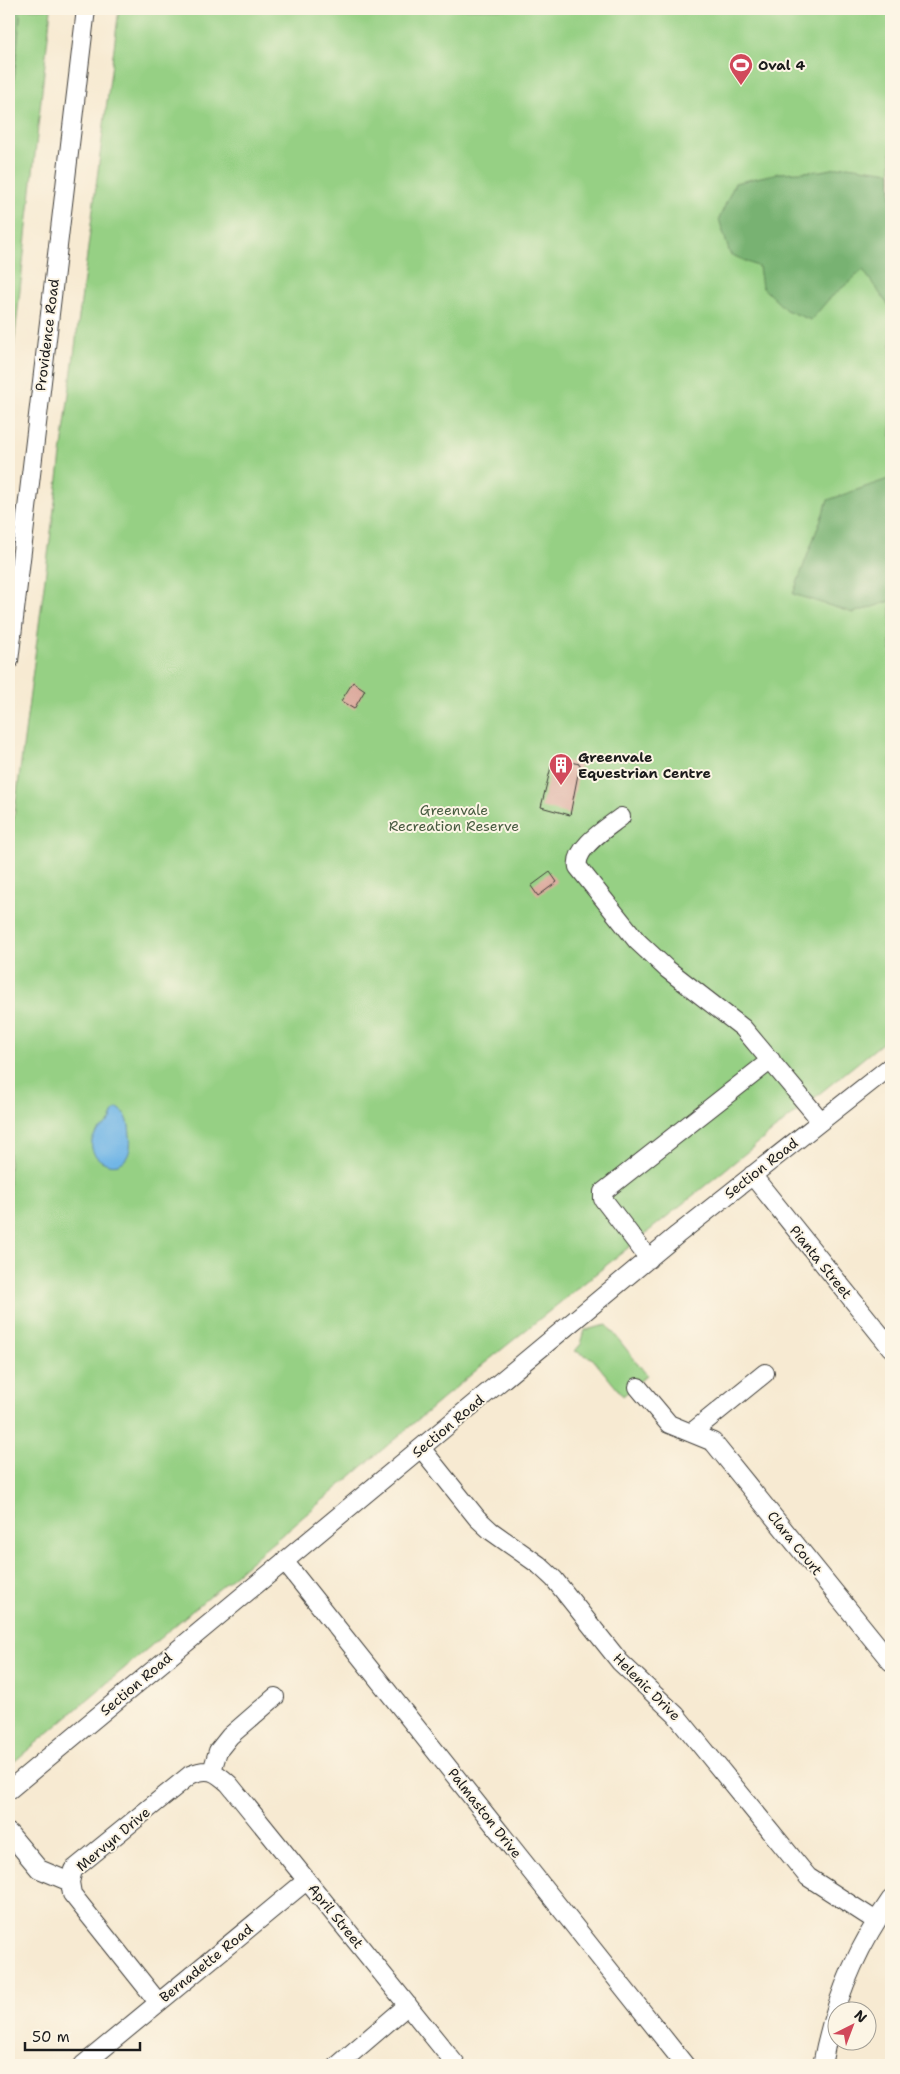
<svg xmlns="http://www.w3.org/2000/svg" width="900" height="2074" font-family="'Shantell Sans',sans-serif">
<rect width="100%" height="100%" fill="#fcf5e5"/>
<filter id="ink" filterUnits="userSpaceOnUse"><feTurbulence type="fractalNoise" baseFrequency=".02" numOctaves="2"/><feDisplacementMap in="SourceGraphic" scale="10" xChannelSelector="R" yChannelSelector="G"/><feConvolveMatrix kernelMatrix="1 2 1 2 8 2 1 2 1" color-interpolation-filters="sRGB"/></filter>
<filter id="wash" filterUnits="userSpaceOnUse"><feTurbulence type="fractalNoise" baseFrequency=".0096" numOctaves="4" result="noise"/><feDisplacementMap in="SourceGraphic" scale="20" xChannelSelector="R" yChannelSelector="G"/><feGaussianBlur stdDeviation="1.12" result="paint"/><feColorMatrix in="noise" values="0 0 0 0 0 0 0 0 0 0 0 0 0 0 0 0 0 1.4 0 .05"/><feComposite in="paint" operator="in"/></filter>
<g filter="url(#wash)">
<rect width="100%" height="100%" fill="#f7ead2"/>
<!-- green -->
<path fill="#96d084" stroke="#597650" d="M9,9h42l-42,381z
M119,9h772v1027l-411,331 -471,399v-911z
M607,1325l40,50 -24,21 -31,-38 -17,-7 6,-7 4,-14z"/>
<!-- forest -->
<path fill="#78b272" stroke="#4a6747" d="M9,9h12l-10,103 -2,1z
M847,166l44,6v137l-28,-39 -35,30 -17,20 -25,-10 -24,-23 -3,-20 -29,-13 -11,-35 16,-36 43,-10 43,-2z
M891,478v123l-38,12 -60,-19 35,-94z"/>
<!-- water -->
<path fill="#70b5e6" stroke="#466881" d="M118,1108c10,6 11,16 12,27 6,52 -55,25 -34,-2 3,-4 8,-6 12,-10 5,-4 3,-11 10,-15z"/>
<g id="blocks">
<!-- building -->
<path fill="#dcab9f" d="M353,682l12,8 -11,19 -13,-8z
M559,760l21,4 -10,51 -29,-8 11,-44 7,2z
M550,872l7,10 -19,14 -7,-10z"/>
</g>
</g>
<g filter="url(#ink)">
<use href="#blocks" fill-opacity="0" stroke="#3d3b37" stroke-width="1"/>
<g fill="none" stroke-linecap="round" stroke-linejoin="round">
<!-- minor casing -->
<g stroke="#3d3b37" stroke-width="20">
<path id="minor" d="M9,661l77,-652
M621,817c-14,11 -47,31 -43,50l59,74 30,28 76,59 78,93
M752,1175l139,173
M649,1259l-46,-60v-7l168,-132
M638,1387l31,37 44,18 178,220
M691,1433l74,-60
M421,1448l56,70 14,13 48,34 15,14 66,83 56,53 132,162 68,44
M284,1561l401,504
M212,1771l6,-20 12,-15 45,-39
M9,1790l668,-555 214,-169
M9,1833l30,36 31,13
M158,2002l-86,-108 -2,-12 3,-12 117,-95c18,-8 25,-4 39,9l227,281
M83,2065l223,-184
M338,2065l70,-60
M822,2065c11,-61 34,-116 69,-166"/>
</g>
<!-- minor -->
<use href="#minor" stroke="#fff" stroke-width="18"/>
</g>
</g>
<!-- icons -->
<defs>
<g id="stadium-pin" transform="scale(1.25)"><path d="M0 17L-7.5 6A9.5 9.5 0 1 1 7.5 6Z" fill="#d1495b" stroke="#fcf5e5"/><path d="M0-5a6.5 5 0 1 0 0 10a6.5 5 0 1 0 0-10ZM-3.5-1.8h7v3.6h-7Z" fill="#fff"/></g>
<g id="building-pin" transform="scale(1.25)"><path d="M0 17L-7.5 6A9.5 9.5 0 1 1 7.5 6Z" fill="#d1495b" stroke="#fcf5e5"/><path d="M-4-6H4V6H1V3H-1V6H-4ZM-2.5-4.3h1.7v1.8h-1.7ZM.8-4.3h1.7v1.8H.8ZM-2.5-1h1.7V.8h-1.7ZM.8-1h1.7V.8H.8Z" fill="#fff"/></g>
</defs>
<g fill-rule="evenodd">
<use href="#stadium-pin" x="741" y="65"/>
<use href="#building-pin" x="561" y="765"/>
</g>
<g text-anchor="middle" dominant-baseline="central" stroke-width="4" stroke-linejoin="round" paint-order="stroke">
<!-- poi labels -->
<g font-size="14" font-weight="bold" fill="#1c1c1c" stroke="#fcf5e5" text-anchor="start">
<text x="758" y="65">Oval 4</text>
<text x="578" y="757">Greenvale<tspan x="578" dy="16">Equestrian Centre</tspan></text>
</g>
<!-- street labels -->
<g font-size="14" fill="#1c1c1c" stroke="#fcf5e5">
<text transform="translate(47 335) rotate(-83)">Providence Road</text>
<text transform="translate(761 1168) rotate(-38)">Section Road</text>
<text transform="translate(821 1262) rotate(51)">Pianta Street</text>
<text transform="translate(448 1426) rotate(-40)">Section Road</text>
<text transform="translate(795 1543) rotate(51)">Clara Court</text>
<text transform="translate(136 1684) rotate(-40)">Section Road</text>
<text transform="translate(647 1687) rotate(45)">Helenic Drive</text>
<text transform="translate(485 1813) rotate(52)">Palmaston Drive</text>
<text transform="translate(113 1839) rotate(-40)">Mervyn Drive</text>
<text transform="translate(336 1916) rotate(51)">April Street</text>
<text transform="translate(206 1963) rotate(-39)">Bernadette Road</text>
</g>
<!-- park labels -->
<g font-size="14" fill="#475b40" stroke="#fcf5e5">
<text x="454" y="810">Greenvale<tspan x="454" dy="16">Recreation Reserve</tspan></text>
</g>
</g>
<!-- margin -->
<rect width="900" height="2074" fill="none" stroke="#fcf5e5" stroke-width="30"/>
<!-- north arrow -->
<g transform="translate(852 2026) rotate(42)"><circle r="24" fill="#fcf5e5" stroke="#a29e95"/>
<path d="M0-4L9 19L0 12L-9 19Z" fill="#d1495b"/>
<text y="-8" font-size="14" font-weight="bold" text-anchor="middle" fill="#1c1c1c">N</text>
</g>
<!-- scale -->
<path d="M25 2042v8h115v-8" fill="none" stroke="#1c1c1c" stroke-width="2.5"/>
<text x="32" y="2042" font-size="15" fill="#1c1c1c" stroke="#fcf5e5" stroke-width="4" paint-order="stroke">50 m</text>
</svg>
